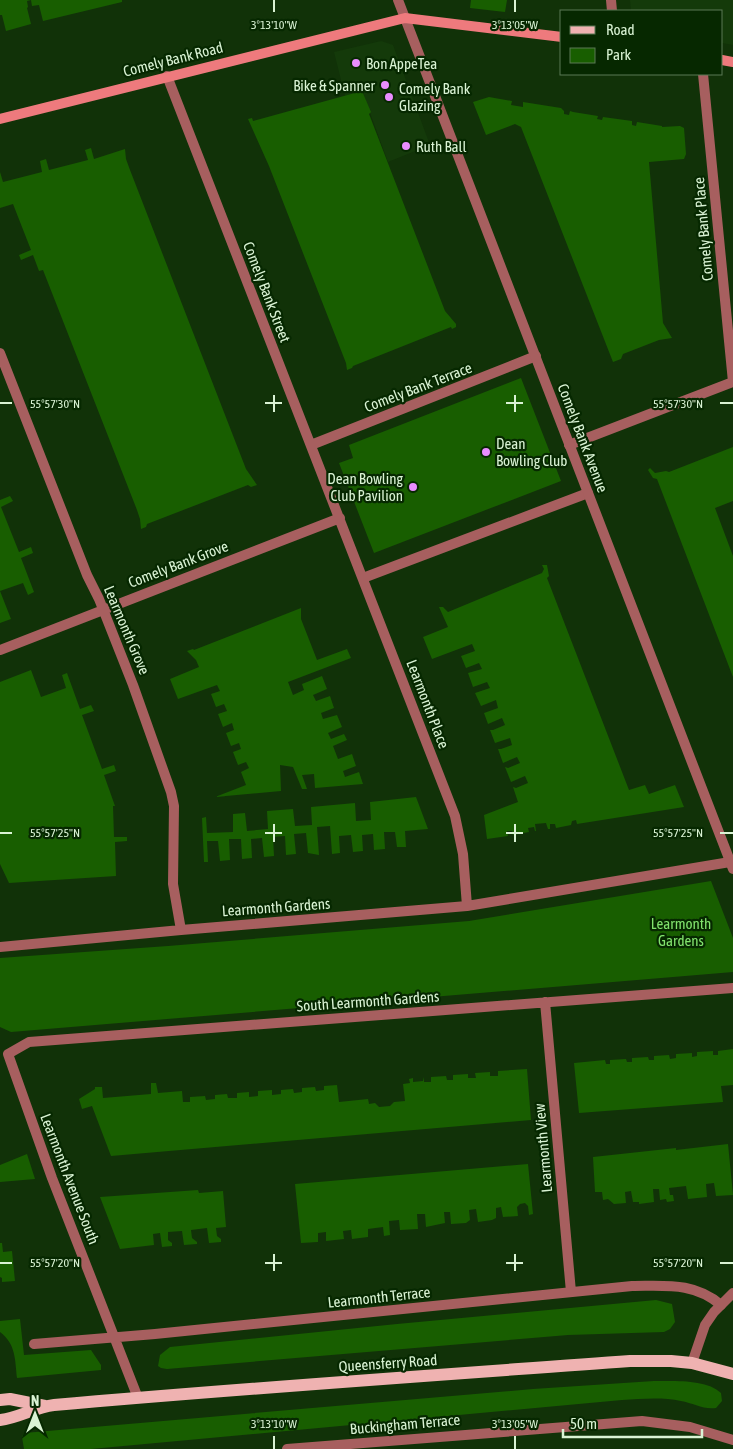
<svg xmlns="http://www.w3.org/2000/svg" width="733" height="1449" font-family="'Asap Condensed',sans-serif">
<rect width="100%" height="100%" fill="#113208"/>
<!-- built -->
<path fill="#143a0a" d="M630,0h103v45l-11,-2v-32h-91z
M381,41l12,4 37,100 -42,17 -26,-71 -17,5 -11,-44z"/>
<!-- green -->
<path fill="#185e00" d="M0,0h122v2l-79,19 -4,-16 -7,1 -1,-6 -4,1 1,6 -1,1 4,16 -25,7 -4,-16h-2z
M471,0h36l-2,12 -35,-4z
M362,91l9,21 -2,2 76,197 11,13v3l-4,2 -1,-2 -98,39 -1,2 -5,2 -1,-7 -77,-197 -21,-47 4,-1 1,3z
M489,97l23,4 -1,4 12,2v-5l38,6 3,3v3l5,1 1,-4 3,1 25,4 -1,3 5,1 1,-3 29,4v4l4,1 1,-4 25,4v1l18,-1 4,2 2,26 -2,5 -35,3 14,161 9,15 -13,2 -36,14 -2,5 -8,3 -92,-235 -6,-3 -29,11 -13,-33z
M91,148l3,11 31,-10 1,10 4,11 116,299 11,16 -6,2 -3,-2 -101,39 -1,3 -5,2 -1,-10 -3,-9 -94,-240 -4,1 -6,-16 -12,5 -2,-5 12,-5 -18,-46 -13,4v-36l3,10 39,-10 -2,-11 6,-2 3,11 39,-10 -3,-10z
M521,378l40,103 -187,72 -35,-90 14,-5 -4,-13z
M733,447v54l-18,7 18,48v121l-76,-198 -4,-1 -5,-8 2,-2 5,5 11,-2 3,1z
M10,496l3,5 -12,6 18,45 12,-5 2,6 -12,5 13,34 -6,3 -5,-12 -23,8 11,28 -11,4v-123z
M542,565h5l2,11 -2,2 82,212 16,-5 4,9 26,-9 9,22 -107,17 -1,-4 -4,1 -1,4 -15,3 -1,-4h-5v5h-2l-2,-6 -11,1 1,7h-1l-1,-4 -6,1 1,4 -16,3 -1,-4h-5l1,5 -21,3 -3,-24 34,-13 -5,-15 3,1 12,-5 -3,-7 -14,6 -6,-15 3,1 12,-5 -3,-6 -14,6 -5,-14h3l11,-4 -2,-7 -15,5 -5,-13h3l12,-5 -3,-7 -14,6 -4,-11 14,-5 -2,-8 -15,6 -6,-13 15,-5 -3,-6 -14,5 -5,-14 14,-4 -3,-6 -13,5 -5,-12 14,-5 -3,-7 -40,15 -9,-22 25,-10 -9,-20h4l5,5 94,-39 2,-4z
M301,608v11l16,41 30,-11 4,9 -63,24 5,13 11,-5 -2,-6 20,-8 5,13 -14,6 3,6 14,-5 4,12 -13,5 2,6 14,-4 5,12 -14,6 3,6 13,-5 3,6 -14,6 5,13 14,-5 4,12 -13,5 2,6 14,-5 4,12 -48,4 -1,-14 -12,1 5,14h-5l-9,-22 -13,-2 1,26 -66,6 31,-12 -5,-13 8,-4 -3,-6 -8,3 -5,-13 8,-3 -2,-6 -8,3 -5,-13 8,-3 -2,-7 -9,4 -5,-13 9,-3 -3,-7 -8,3 -5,-13 9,-3 -3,-6 -39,14 -8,-20 29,-12 -3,-7 -9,-9 6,-2 1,1z
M31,670l10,27 25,-9 -4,-13 5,-2 13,36 11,-4 3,6 -12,4 20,54 12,-4 2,6 -12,4 11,31h-2l1,31h13v4l-12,1 1,34 -107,7 -9,-19v-182z
M416,797l12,32 -23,2 1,16h-9l-2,-15h-11l1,17 -11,1 -1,-16 -11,1 1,16 -10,1 -2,-17 -12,1 1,17 -8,1 -2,-28 -13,1 2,28 -11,-2 -2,-20 -12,1 2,20 -10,1 -1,-19 -12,1 1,19 -10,1 -2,-19 -11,1 1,19 -10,1 -1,-20h-12l1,21 -10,1 -2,-20h-11l1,21h-4l-2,-44 4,-1 1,16 26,-1v-18l12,-1 2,18 21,-2 -1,-18 26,-2 2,17 17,-1 -1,-18 44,-4 1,18 15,-1 -1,-18z
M711,881l22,57v34l-722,60 -11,-5v-69l168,-12 301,-25z
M733,1049v36l-12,1 2,16 -144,11 -5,-50 31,-3 1,4h4v-4l16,-1 1,3h5v-4l16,-1 1,3h5v-4l15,-1 1,4 6,-1v-4l16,-1v4l5,-1v-4l16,-1v4h5v-4z
M527,1069l4,51 -420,36 -19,-50 -10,3 -3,-10 16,-10v-2h7l1,11 48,-4v-11h5l2,10 24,-2 1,11h7v-5l15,-1 1,4 9,-1v-4l12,-1 1,4h9v-5l12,-1v5l9,-1v-5l14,-1v5l9,-1v-4l12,-1 1,4 8,-1v-4l13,-1 1,4 8,-1v-4l13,-1 2,17 29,-3 1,5 6,-1 4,4 11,-1 4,-4 11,-1 -2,-17 7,-1 -1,-4 4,-1v4l10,-1 1,-4v5h7v-5l15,-1 1,4h6v-5l15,-1v4h8l-1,-5 15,-1v4h8v-5z
M728,1144l5,51 -17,1 -2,-13 -8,1 1,13 -19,2 -2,-13 -17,2 1,7h3l1,6 -7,1 -1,-3 -6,1 -1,-11h-6l1,13 -15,2v-2h-6l-2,-11 -6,1 1,11 -12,1 -6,-5 -5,1 -1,-8h-7l-2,-35 83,-9v2z
M27,1154l8,25 -35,3v-17z
M528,1164l5,50 -4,1 -1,-9 -3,-3 -5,1 -3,3 1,9 -15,1 -2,-10 -5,1v10l-4,2 -14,2 -2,-13 -7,1 1,10 -4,3 -15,1 -1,-12h-6l1,11 -19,4 -1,-13h-8l1,15 -18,1 -1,-10 -10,1 1,14 -6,1 -1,-9 -15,2v8l-16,2 -1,-9 -8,1 1,8 -18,2v-9l-8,1v9l-17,1 -6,-59z
M198,1190l1,3 24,-2 3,36 -10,1 1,8 4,3v3l-12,1 -2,-15 -16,2 1,8 5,4v2l-13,1 -2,-14 -14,1v8l4,3v3l-10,1 -2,-14 -7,1 1,11 -34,4 -20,-52z
M0,1243h2l1,9 9,-1 3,30 -13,1v-4l-2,-1z
M656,1300l16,4 3,18 -5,7 -6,3 -96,3 -401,34 -6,-1 -3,-2 2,-11 10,-8 227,-23z
M20,1319l4,36 67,-5 10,15v5l-84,8c-2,-18 -1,-34 -17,-46v-11z
M654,1381c19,0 53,-2 67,12l1,8 -6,7c-12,2 -23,-5 -35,-7 -19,-4 -40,-2 -59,-1l-531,49h-67l-2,-12 2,-4 509,-44z"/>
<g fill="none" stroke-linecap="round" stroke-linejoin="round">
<!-- minor -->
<path stroke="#a75f5f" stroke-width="10" d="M611,0l1,11
M703,74l30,308
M167,76l288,740 8,38 4,52
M0,353l87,222 12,24 34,86 38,107 3,14 -1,78 8,46
M311,445l225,-89
M569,445l164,-63
M363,578l225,-85
M0,650l340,-132
M0,947l181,-17 286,-24 263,-44
M545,1002l26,290
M8,1054l21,-12 704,-54
M8,1054l44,124 86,220
M34,1344l121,-10 477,-48c34,0 62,-4 89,19
M287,1449l355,-28 48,6 43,13"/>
<!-- tertiary -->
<path stroke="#a75f5f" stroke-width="10" d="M398,0l335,869
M692,1363l13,-38 9,-13 19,-19"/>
<!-- secondary -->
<path stroke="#ee7a7d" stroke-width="10" d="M722,60l11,2
M0,119l405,-101 157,19"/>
<!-- primary -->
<path stroke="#efb2b1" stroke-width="12" d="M0,1400l10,-1 35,7
M0,1420c19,-2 35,-13 54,-15 192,-17 384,-30 576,-44h41l21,2 41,11"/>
</g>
<!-- ticks -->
<path fill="none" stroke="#daf3d4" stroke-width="2" d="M274,0v12M515,0v12M274,395v17M515,395v17M0,403h12M265,403h17M506,403h17M720,403h13M274,824v18M515,824v18M0,833h12M265,833h17M506,833h17M720,833h13M274,1254v17M515,1254v17M0,1263h12M265,1263h17M506,1263h17M720,1263h13M274,1436v13M515,1436v13"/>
<!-- markers -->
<g fill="#e98dfe" stroke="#062800" stroke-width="2">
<circle cx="356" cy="63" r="5"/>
<circle cx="385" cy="85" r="5"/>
<circle cx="389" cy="97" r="5"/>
<circle cx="406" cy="146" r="5"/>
<circle cx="486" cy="452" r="5"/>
<circle cx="413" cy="487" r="5"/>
</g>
<g text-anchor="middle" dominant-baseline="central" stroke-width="4.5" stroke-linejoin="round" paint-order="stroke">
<!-- street labels -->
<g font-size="15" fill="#daf3d4" stroke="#062800">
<text transform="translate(173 59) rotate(-14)">Comely Bank Road</text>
<text transform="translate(703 229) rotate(-95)">Comely Bank Place</text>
<text transform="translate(267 292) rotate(69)">Comely Bank Street</text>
<text transform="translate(418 387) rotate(-21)">Comely Bank Terrace</text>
<text transform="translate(583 438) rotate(69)">Comely Bank Avenue</text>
<text transform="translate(178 564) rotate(-21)">Comely Bank Grove</text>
<text transform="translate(127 630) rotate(67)">Learmonth Grove</text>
<text transform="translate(428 704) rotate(69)">Learmonth Place</text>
<text transform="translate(276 907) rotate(-4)">Learmonth Gardens</text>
<text transform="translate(368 1001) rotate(-4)">South Learmonth Gardens</text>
<text transform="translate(543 1148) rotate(-95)">Learmonth View</text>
<text transform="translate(70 1179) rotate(69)">Learmonth Avenue South</text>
<text transform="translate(379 1297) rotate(-6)">Learmonth Terrace</text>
<text transform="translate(388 1363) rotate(-4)">Queensferry Road</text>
<text transform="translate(405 1424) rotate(-5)">Buckingham Terrace</text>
</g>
<!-- poi labels -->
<g font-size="15" fill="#daf3d4" stroke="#062800" text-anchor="start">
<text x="366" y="63">Bon AppeTea</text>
<text x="375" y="85" text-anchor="end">Bike &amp; Spanner</text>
<text x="399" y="88">Comely Bank<tspan x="399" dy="17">Glazing</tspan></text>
<text x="416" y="146">Ruth Ball</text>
<text x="496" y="443">Dean<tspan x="496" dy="17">Bowling Club</tspan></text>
<text x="403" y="478" text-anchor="end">Dean Bowling<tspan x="403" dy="17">Club Pavilion</tspan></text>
</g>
<!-- park labels -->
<g font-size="15" fill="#82e36d" stroke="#062800">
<text x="681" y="923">Learmonth<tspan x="681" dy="17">Gardens</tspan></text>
</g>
</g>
<g font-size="12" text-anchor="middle" fill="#daf3d4" stroke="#062800" stroke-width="4.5" stroke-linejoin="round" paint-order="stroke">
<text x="274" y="29">3°13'10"W</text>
<text x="515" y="29">3°13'05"W</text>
<text x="55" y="408">55°57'30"N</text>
<text x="678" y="408">55°57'30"N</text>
<text x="55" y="837">55°57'25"N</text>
<text x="678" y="837">55°57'25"N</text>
<text x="55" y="1267">55°57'20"N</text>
<text x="678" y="1267">55°57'20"N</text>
<text x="274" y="1428">3°13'10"W</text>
<text x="515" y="1428">3°13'05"W</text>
</g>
<!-- legend -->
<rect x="560" y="10" width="162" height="65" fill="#062800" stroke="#5b7955"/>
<rect x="570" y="26" width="25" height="8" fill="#efb2b1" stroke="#5b7955"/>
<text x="606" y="35" font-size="15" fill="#daf3d4">Road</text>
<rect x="570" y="48" width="25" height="15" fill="#185e00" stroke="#5b7955"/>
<text x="606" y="60" font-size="15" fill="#daf3d4">Park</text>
<!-- north arrow -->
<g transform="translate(35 1414)" stroke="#062800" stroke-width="4" paint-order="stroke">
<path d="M0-4L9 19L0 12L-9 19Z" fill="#daf3d4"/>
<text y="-8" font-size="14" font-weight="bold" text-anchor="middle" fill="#daf3d4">N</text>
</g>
<!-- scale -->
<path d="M563 1429v8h139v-8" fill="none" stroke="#daf3d4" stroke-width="2.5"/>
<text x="570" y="1429" font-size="15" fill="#daf3d4" stroke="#062800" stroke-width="4" paint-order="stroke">50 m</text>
</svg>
